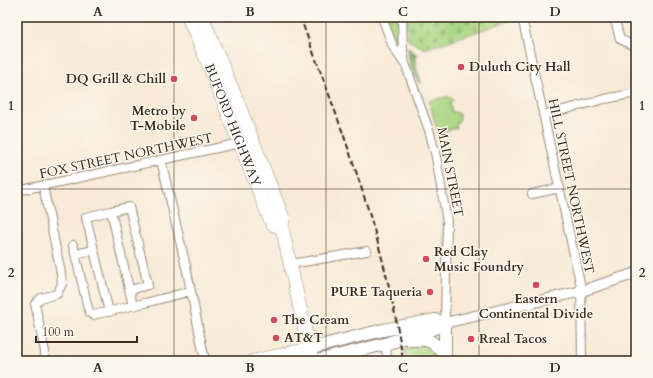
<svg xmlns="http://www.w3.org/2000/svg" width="653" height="378" font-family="Cardo,serif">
<defs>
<pattern id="forest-firs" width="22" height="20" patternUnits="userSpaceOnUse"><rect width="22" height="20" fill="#86b66f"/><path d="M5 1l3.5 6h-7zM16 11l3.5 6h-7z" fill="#6f945b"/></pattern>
<pattern id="cemetery-stones" width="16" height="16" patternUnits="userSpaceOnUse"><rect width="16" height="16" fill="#a9d581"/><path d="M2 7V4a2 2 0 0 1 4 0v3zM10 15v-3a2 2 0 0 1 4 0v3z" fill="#92b76f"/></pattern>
</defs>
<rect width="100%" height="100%" fill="#fbf7ec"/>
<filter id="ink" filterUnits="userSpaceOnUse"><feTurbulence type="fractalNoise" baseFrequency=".025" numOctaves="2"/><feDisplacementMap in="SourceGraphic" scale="8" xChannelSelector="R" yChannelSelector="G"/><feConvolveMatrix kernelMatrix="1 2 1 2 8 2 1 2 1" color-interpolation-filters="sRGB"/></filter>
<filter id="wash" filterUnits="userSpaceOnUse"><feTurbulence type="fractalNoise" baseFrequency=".012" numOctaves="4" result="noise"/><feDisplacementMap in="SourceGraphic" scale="16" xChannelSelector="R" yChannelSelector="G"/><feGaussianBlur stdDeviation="0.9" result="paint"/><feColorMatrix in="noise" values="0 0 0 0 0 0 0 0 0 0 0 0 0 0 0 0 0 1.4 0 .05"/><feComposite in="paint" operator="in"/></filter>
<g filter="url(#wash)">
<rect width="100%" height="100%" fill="#f8ead7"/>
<!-- green -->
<path fill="#a9d581" stroke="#728050" d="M384,17h15l1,27 -3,2z
M445,97h4l3,2 1,2 -3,3 2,8h4l3,2 1,5 -4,5 1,4 -19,4 -9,-31z
M423,344c7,4 12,8 13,17h-30l-1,-12z"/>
<!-- forest -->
<path fill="url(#forest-firs)" stroke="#607046" d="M408,48l10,7 -3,7 6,22c-9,-6 -13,-25 -13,-36z"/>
<!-- cemetery -->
<path fill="url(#cemetery-stones)" stroke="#728050" d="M406,17h109v2l-90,30 -17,-9z"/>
</g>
<g filter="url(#ink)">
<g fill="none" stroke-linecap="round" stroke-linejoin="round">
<!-- minor casing -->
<g stroke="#9a8a7a" stroke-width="10">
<path id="minor" d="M382,17l11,30 13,19 24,67 6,24 11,65 -2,101
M402,17l1,35 2,12
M522,17l59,270 1,74
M614,17l6,22 16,8
M544,115l61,-16 31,-6
M161,160l26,111 18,90
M43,186l18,87 1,11 -5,10 -16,4 -6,6 10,48v9
M17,191l223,-48
M532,194l28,-6
M73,245l15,63 2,5 3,2 52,-12 46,-12
M75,254l19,-4
M291,264l76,-13
M130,290l18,-5 -19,-78 -18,4 22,95
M109,312l-23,-95 25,-6
M385,344l3,17"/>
</g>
<!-- tertiary casing -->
<g stroke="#9a8a7a" stroke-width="12">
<path id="tertiary" d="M445,323l137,-32 54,-18"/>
</g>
<!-- secondary casing -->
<g stroke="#9a8a7a" stroke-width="14">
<path id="secondary" d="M411,340c20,-1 21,0 34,15
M308,349l75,-19 52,-10 10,3
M445,358v-35
M316,361l69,-17 50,-16 10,-5"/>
</g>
<!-- primary casing -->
<g stroke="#9a8a7a" stroke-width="14">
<g id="primary">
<path id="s1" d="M188,17l19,44 65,163 10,4"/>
<path d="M202,17l34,81 47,120 -1,10 30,133"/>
<path d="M253,361l55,-12"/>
</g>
</g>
<!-- minor -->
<use href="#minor" stroke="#fff" stroke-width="8"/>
<!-- tertiary -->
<use href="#tertiary" stroke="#fff" stroke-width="10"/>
<!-- secondary -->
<use href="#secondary" stroke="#fff" stroke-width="12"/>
<!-- primary -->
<use href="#primary" stroke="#fff" stroke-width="13"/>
<!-- rail -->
<path stroke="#3b2a1e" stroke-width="2" stroke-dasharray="6 3" stroke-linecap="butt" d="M300,17c42,112 86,225 103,344"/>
</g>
</g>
<!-- grid -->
<path fill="none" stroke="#3b2a1e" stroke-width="1" stroke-opacity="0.55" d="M174,17v344M326,17v344M479,17v344M17,189h619"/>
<!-- markers -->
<g fill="#d1495b" stroke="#fbf7ec" stroke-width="1.5">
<circle cx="461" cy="67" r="4"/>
<circle cx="174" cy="79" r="4"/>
<circle cx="194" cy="118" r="4"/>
<circle cx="426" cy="259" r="4"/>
<circle cx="536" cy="285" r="4"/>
<circle cx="430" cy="292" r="4"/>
<circle cx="274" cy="320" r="4"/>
<circle cx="276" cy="338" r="4"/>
<circle cx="471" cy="339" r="4"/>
</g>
<g text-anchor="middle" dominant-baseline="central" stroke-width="3" stroke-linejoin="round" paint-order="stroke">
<!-- poi labels -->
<g font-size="13" font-weight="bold" fill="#3b2a1e" stroke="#fbf7ec" text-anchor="start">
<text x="469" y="67">Duluth City Hall</text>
<text x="166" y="79" text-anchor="end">DQ Grill &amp; Chill</text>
<text x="186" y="111" text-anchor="end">Metro by<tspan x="186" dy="15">T-Mobile</tspan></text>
<text x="434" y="252">Red Clay<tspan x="434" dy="15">Music Foundry</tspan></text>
<text x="422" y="292" text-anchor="end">PURE Taqueria</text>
<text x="536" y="299" text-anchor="middle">Eastern<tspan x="536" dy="15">Continental Divide</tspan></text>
<text x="282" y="320">The Cream</text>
<text x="284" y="338">AT&amp;T</text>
<text x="479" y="339">Rreal Tacos</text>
</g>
<!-- street labels -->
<g font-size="13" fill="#3b2a1e" stroke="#fbf7ec">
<text stroke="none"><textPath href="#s1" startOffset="117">BUFORD HIGHWAY</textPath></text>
<text transform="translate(126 156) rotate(-12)">FOX STREET NORTHWEST</text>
<text transform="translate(450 172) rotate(79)">MAIN STREET</text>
<text transform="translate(571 186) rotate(78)">HILL STREET NORTHWEST</text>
</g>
</g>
<!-- margin -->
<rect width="653" height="378" fill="none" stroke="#fbf7ec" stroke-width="44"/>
<!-- scale -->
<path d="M36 336v6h101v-6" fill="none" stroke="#3b2a1e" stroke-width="2"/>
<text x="42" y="336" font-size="12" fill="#3b2a1e" stroke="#fbf7ec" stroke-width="3" paint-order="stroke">100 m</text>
<rect x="22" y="22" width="609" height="334" fill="none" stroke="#3b2a1e" stroke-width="1.5"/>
<g font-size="13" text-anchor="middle" font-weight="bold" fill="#3b2a1e">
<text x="98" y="16">A</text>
<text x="250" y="16">B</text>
<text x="403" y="16">C</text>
<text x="555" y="16">D</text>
<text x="11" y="110">1</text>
<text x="642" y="110">1</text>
<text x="11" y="277">2</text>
<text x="642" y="277">2</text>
<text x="98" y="372">A</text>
<text x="250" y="372">B</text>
<text x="403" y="372">C</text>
<text x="555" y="372">D</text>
</g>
</svg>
